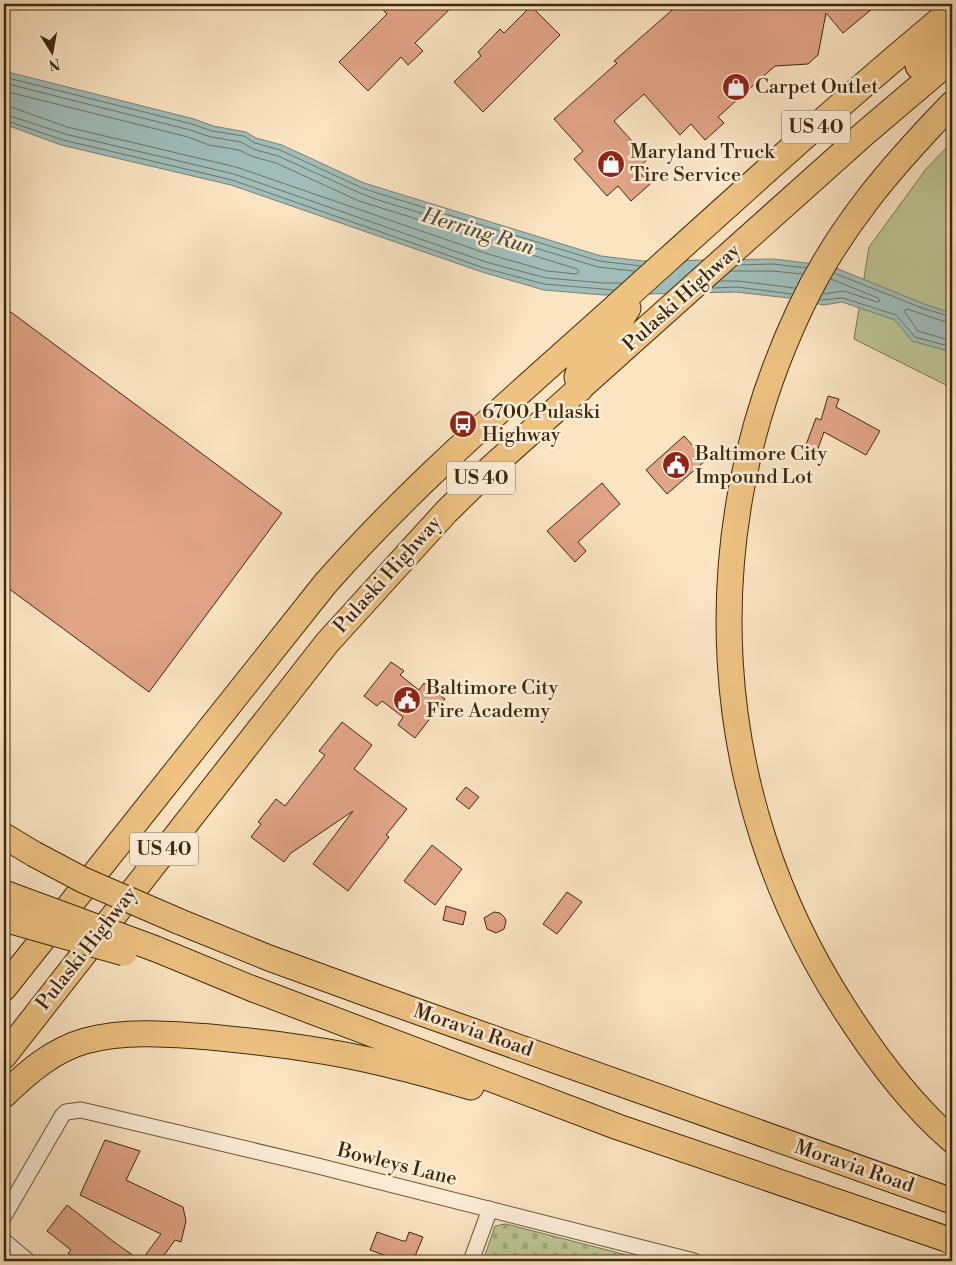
<svg xmlns="http://www.w3.org/2000/svg" width="956" height="1265" font-family="'Libre Bodoni',serif">
<defs>
<pattern id="cemetery-stones" width="16" height="16" patternUnits="userSpaceOnUse" patternTransform="scale(1.25)"><rect width="16" height="16" fill="#bcc595"/><path d="M2 7V4a2 2 0 0 1 4 0v3zM10 15v-3a2 2 0 0 1 4 0v3z" fill="#a3a97f"/></pattern>
</defs>
<rect width="100%" height="100%" fill="#fbe4c2"/>
<filter id="stains"><feTurbulence type="fractalNoise" baseFrequency=".004" numOctaves="4"/><feColorMatrix values="0 0 0 0 .2 0 0 0 0 .09 0 0 0 0 .02 0 0 0 .5 -.17"/></filter>
<radialGradient id="worn" r=".72"><stop offset=".6" stop-color="#630" stop-opacity="0"/><stop offset="1" stop-color="#630" stop-opacity=".3"/></radialGradient>
<!-- cemetery -->
<path fill="url(#cemetery-stones)" stroke="#7d7751" d="M505,1224h1l144,37h-167l12,-35z"/>
<!-- park -->
<path fill="#bcc595" stroke="#7d7751" d="M952,142v246l-98,-49 15,-92 57,-78z"/>
<!-- water -->
<path fill="#a0bdba" stroke="#798275" d="M4,71l190,48 19,7 33,6 10,6 26,7 82,38 237,73 42,5 131,-2 57,7 93,38 28,9v39l-40,-11 -17,-21 -53,-18 -18,3 -35,-7 -53,-6 -132,3 -60,-5 -62,-18 -251,-87 -170,-40 -57,-21z"/>
<g fill="none" stroke-linecap="round" stroke-linejoin="round">
<!-- shore -->
<path stroke="#6f7364" stroke-width="1" d="M4,77l188,47 20,7 32,5 11,7 25,7 82,38 15,5 222,68 42,5
M4,83l186,47 21,7 30,5 12,7 25,7 82,37 15,6 223,68 36,4
M4,91l184,46 21,8 30,5 12,6 25,7 83,38 218,68 2,3 -3,2 -29,-3 -59,-17 -252,-87 -169,-40 -56,-20 -7,-1
M4,114l61,20 169,40 252,88 60,16 58,5h17
M4,120l59,20 169,40 252,88 60,16 70,6
M738,265l35,-1 33,4
M731,271h42l29,3
M834,273l88,35 30,9
M720,281h18l57,7
M713,288l24,-1 55,7
M823,294l21,-3 33,11 3,-1 -2,-3 -47,-19
M820,300l23,-2 53,17 19,22 37,10
M952,324l-45,-15 -3,2 14,20 34,10"/>
</g>
<!-- building -->
<path fill="#e1a487" stroke="#3e290d" d="M377,4h78l-40,39 8,8 -15,14 -7,-8 -33,34 -29,-29 48,-48z
M679,4h199l-35,29 -17,-20 -8,42 -10,9 -33,2 -57,51 6,6 -19,17 -14,-16 -11,11 -36,-41 -30,27 34,38 -11,10 13,15 -19,17 -13,-15 -11,10 -33,-37 9,-8 -29,-32 63,-56 -3,-2z
M531,6l29,29 -77,77 -29,-30 27,-26 -3,-4 22,-23 4,4z
M4,307l278,206 -133,179 -145,-107z
M828,396l11,3 -3,8 44,24 -14,24 -42,-23 -8,22 -12,-4 12,-32 5,2z
M684,436l22,24 -39,34 -21,-24z
M602,483l18,21 -42,38 8,9 -11,11 -28,-31z
M391,662l13,9 -4,4 19,15 5,-7 21,16 -30,39 -17,-13 5,-8 -21,-16 -5,5 -13,-10z
M342,722l30,23 -18,24 53,40 -21,26 3,2 -41,54 -35,-27 40,-53 -62,42 -7,9 -33,-25 10,-13 -3,-2 18,-23 9,7 40,-51 -6,-4z
M466,787l13,10 -10,12 -13,-10z
M432,845l30,24 -27,36 -31,-24z
M567,892l15,10 -25,32 -14,-10z
M446,906l20,6 -3,13 -20,-5z
M494,912l6,1 5,5 1,4 -2,7 -8,4 -9,-4 -3,-11z
M105,1140l35,11 -14,29 57,27 3,14 -5,21 -6,-2 -15,21h-19l20,-27 -81,-39z
M67,1205l47,37 27,19h-62l-11,-8 3,-3 -24,-19z
M377,1232l26,9h3l3,-9 14,5 -10,24h-25l1,-4 -19,-7z"/>
<g fill="none" stroke-linecap="round" stroke-linejoin="round">
<!-- minor casing -->
<g stroke="#6d583a" stroke-width="17">
<path id="minor" d="M4,1216l58,-100 4,-4 15,-2 233,55 380,96
M4,1241l24,20
M471,1261l19,-52"/>
</g>
<!-- primary casing -->
<g stroke="#3e290d" stroke-width="27">
<path id="primary" d="M918,66l34,-30
M952,104c-61,63 -114,124 -152,205 -107,226 -93,485 42,696 31,49 66,97 110,135
M580,389l-3,-12 3,-10 33,-35 15,-24
M4,836l30,18
M178,921l91,37 99,36 584,207
M156,949l97,40 365,138 334,114
M4,988l321,-404c88,-100 188,-185 287,-274 112,-101 224,-204 340,-300
M4,1056l323,-413 119,-131 47,-46 372,-333 87,-74
M4,1095c24,-23 49,-45 81,-54 41,-11 84,-7 125,-4 60,6 121,13 180,28 27,6 54,14 81,22"/>
</g>
<!-- motorway casing -->
<g stroke="#3e290d" stroke-width="29">
<path id="motorway" d="M951,1240l1,1"/>
</g>
<!-- minor -->
<use href="#minor" stroke="#fcedd7" stroke-width="15"/>
<!-- primary -->
<use href="#primary" stroke="#eec281" stroke-width="25"/>
<!-- motorway -->
<use href="#motorway" stroke="#eec281" stroke-width="28"/>
<!-- primary-bridge casing -->
<g stroke="#3e290d" stroke-width="27" stroke-linecap="butt">
<path id="primary-bridge" d="M34,854l49,26 95,41
M4,893l152,56
M4,919l120,34"/>
</g>
<!-- primary-bridge -->
<use href="#primary-bridge" stroke="#eec281" stroke-width="25"/>
</g>
<!-- icons -->
<defs>
<g id="shop-disc" transform="scale(1.4375)"><circle r="9.5" fill="#8f2418" stroke="#fcedd7"/><path d="M-5-2.5h2.3a2.7 3.5 0 0 1 5.4 0H5L5.5 6h-11ZM-1.5-2.5h3a1.5 2.3 0 0 0-3 0Z" fill="#fff"/></g>
<g id="bus-disc" transform="scale(1.4375)"><circle r="9.5" fill="#8f2418" stroke="#fcedd7"/><path d="M-5-6H5V4H4V6H2V4H-2V6H-4V4H-5ZM-3.5-4V0h7V-4ZM-3.5 1.2v1.5H-2V1.2ZM2 1.2v1.5H3.5V1.2Z" fill="#fff"/></g>
<g id="civic-disc" transform="scale(1.4375)"><circle r="9.5" fill="#8f2418" stroke="#fcedd7"/><path d="M-.6-6.5H3V-4.5H.6V-3L4-1V1h2V6H-6V1h2V-1L-.6-3ZM-1.2 2.5V6h2.4V2.5Z" fill="#fff"/></g>
</defs>
<g fill-rule="evenodd">
<use href="#shop-disc" x="736" y="87"/>
<use href="#shop-disc" x="611" y="164"/>
<use href="#bus-disc" x="463" y="424"/>
<use href="#civic-disc" x="676" y="465"/>
<use href="#civic-disc" x="407" y="700"/>
</g>
<g text-anchor="middle" dominant-baseline="central" stroke-width="5" stroke-linejoin="round" paint-order="stroke">
<!-- shield labels -->
<g fill="#fcedd7" stroke="#77644a" stroke-width="1">
<rect x="782" y="110.5" width="68" height="33" rx="4"/>
<rect x="447" y="461.5" width="68" height="33" rx="4"/>
<rect x="130" y="832.5" width="68" height="33" rx="4"/>
</g>
<g font-size="19" font-weight="bold" fill="#3e290d">
<text x="816" y="127">US 40</text>
<text x="481" y="478">US 40</text>
<text x="164" y="849">US 40</text>
</g>
<!-- poi labels -->
<g font-size="20" fill="#3e290d" stroke="#fcedd7" text-anchor="start">
<text x="755" y="87">Carpet Outlet</text>
<text x="630" y="152">Maryland Truck<tspan x="630" dy="23">Tire Service</tspan></text>
<text x="482" y="412">6700 Pulaski<tspan x="482" dy="23">Highway</tspan></text>
<text x="695" y="454">Baltimore City<tspan x="695" dy="23">Impound Lot</tspan></text>
<text x="426" y="688">Baltimore City<tspan x="426" dy="23">Fire Academy</tspan></text>
</g>
<!-- street labels -->
<g font-size="20" fill="#3e290d" stroke="#fcedd7">
<text transform="translate(682 298) rotate(-42)">Pulaski Highway</text>
<text transform="translate(388 575) rotate(-48)">Pulaski Highway</text>
<text transform="translate(87 949) rotate(-52)">Pulaski Highway</text>
<text transform="translate(473 1031) rotate(19)">Moravia Road</text>
<text transform="translate(397 1165) rotate(14)">Bowleys Lane</text>
<text transform="translate(854 1167) rotate(19)">Moravia Road</text>
</g>
<!-- water labels -->
<g font-size="21" font-style="italic" fill="#564e38" stroke="#fcedd7">
<text transform="translate(478 232) rotate(17)">Herring Run</text>
</g>
</g>
<!-- margin -->
<rect width="956" height="1265" fill="none" stroke="#fbe4c2" stroke-width="20"/>
<rect x="5" y="5" width="946" height="1255" fill="none" stroke="#3e290d" stroke-width="2.5"/>
<rect x="10" y="10" width="936" height="1245" fill="none" stroke="#3e290d"/>
<!-- north arrow -->
<g transform="translate(52 52) rotate(169)" stroke="#fcedd7" stroke-width="4" paint-order="stroke">
<path d="M0-4L9 19L0 12L-9 19Z" fill="#3e290d"/>
<text y="-8" font-size="14" font-weight="bold" text-anchor="middle" fill="#3e290d">N</text>
</g>
<rect width="100%" height="100%" filter="url(#stains)"/>
<rect width="100%" height="100%" fill="url(#worn)"/>
</svg>
